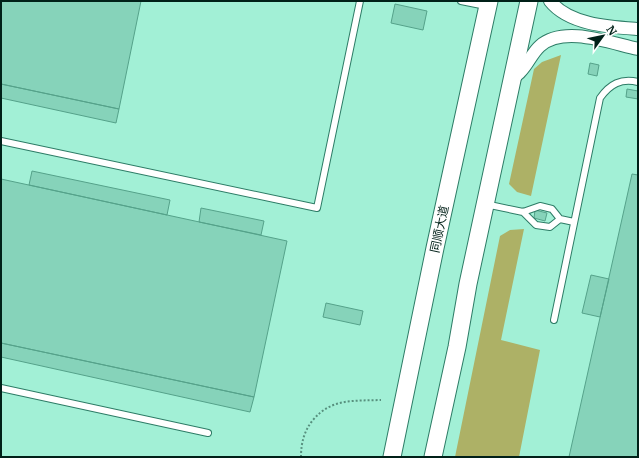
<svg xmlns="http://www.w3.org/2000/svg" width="639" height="458" font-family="Merriweather,'Noto Sans SC',serif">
<rect width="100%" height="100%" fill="#a2f0d6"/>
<!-- green -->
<path fill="#adb166" d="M561,55l-30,141 -14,-4 -8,-8 25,-115 8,-7z
M524,229l-23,111 39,10 -21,107h-64l45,-221 10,-6z"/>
<!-- building -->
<path fill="#86d3ba" stroke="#55a28a" d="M1,1h140l-22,108 -118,-25z
M395,4l32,7 -4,19 -32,-7z
M590,63l9,2 -2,11 -9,-2z
M1,84l118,25 -3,14 -115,-25z
M627,89l11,2v8l-12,-2z
M32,171l138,29 -3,15 -138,-30z
M632,174l6,1v282h-69z
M1,179l286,62 -33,156 -253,-54z
M201,208l63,13 -3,14 -62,-13z
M535,210l12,3 -2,8 -11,-3z
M591,275l18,4 -9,38 -18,-4z
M326,303l37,8 -3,14 -37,-8z
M1,343l253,54 -4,15 -249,-55z"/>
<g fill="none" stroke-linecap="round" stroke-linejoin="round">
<!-- lane casing -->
<g stroke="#2d7c66" stroke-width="8">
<path id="lane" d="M461,1l25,5
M1,141l316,67 43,-207
M485,204l38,8 17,-6 12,3 8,10 14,3
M523,212l13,13 14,2 10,-8
M554,320l46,-222c10,-14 21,-20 38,-16
M1,388l207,45"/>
</g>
<!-- street casing -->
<g stroke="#2d7c66" stroke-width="14">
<path id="street" d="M550,1c19,24 60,26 88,28
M512,79c3,-3 7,-5 9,-8 7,-7 11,-18 19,-25 24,-21 70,-3 98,3"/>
</g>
<!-- secondary casing -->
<g stroke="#2d7c66" stroke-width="19">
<path id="secondary" d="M392,457l43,-209 54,-247
M433,457l24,-110 11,-63 61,-283"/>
</g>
<!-- path -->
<path stroke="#57907e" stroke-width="2" stroke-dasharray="2 2" stroke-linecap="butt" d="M301,457c0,-14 3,-26 12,-37 18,-22 42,-19 68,-20"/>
<!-- lane -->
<use href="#lane" stroke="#fff" stroke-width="6"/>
<!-- street -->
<use href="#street" stroke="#fff" stroke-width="12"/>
<!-- secondary -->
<use href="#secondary" stroke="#fff" stroke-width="17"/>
</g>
<g text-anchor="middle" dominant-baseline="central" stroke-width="3" stroke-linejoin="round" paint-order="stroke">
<!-- street labels -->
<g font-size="12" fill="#002018" stroke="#fefefe">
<text transform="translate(439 229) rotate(-78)">同顺大道</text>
</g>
</g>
<!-- border -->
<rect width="639" height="458" fill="none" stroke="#002018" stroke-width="4"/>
<!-- north arrow -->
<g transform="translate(603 36) rotate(57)" stroke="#fefefe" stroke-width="3" paint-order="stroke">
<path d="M0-3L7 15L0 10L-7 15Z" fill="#002018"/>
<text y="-6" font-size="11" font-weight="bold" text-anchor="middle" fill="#002018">N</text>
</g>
</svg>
